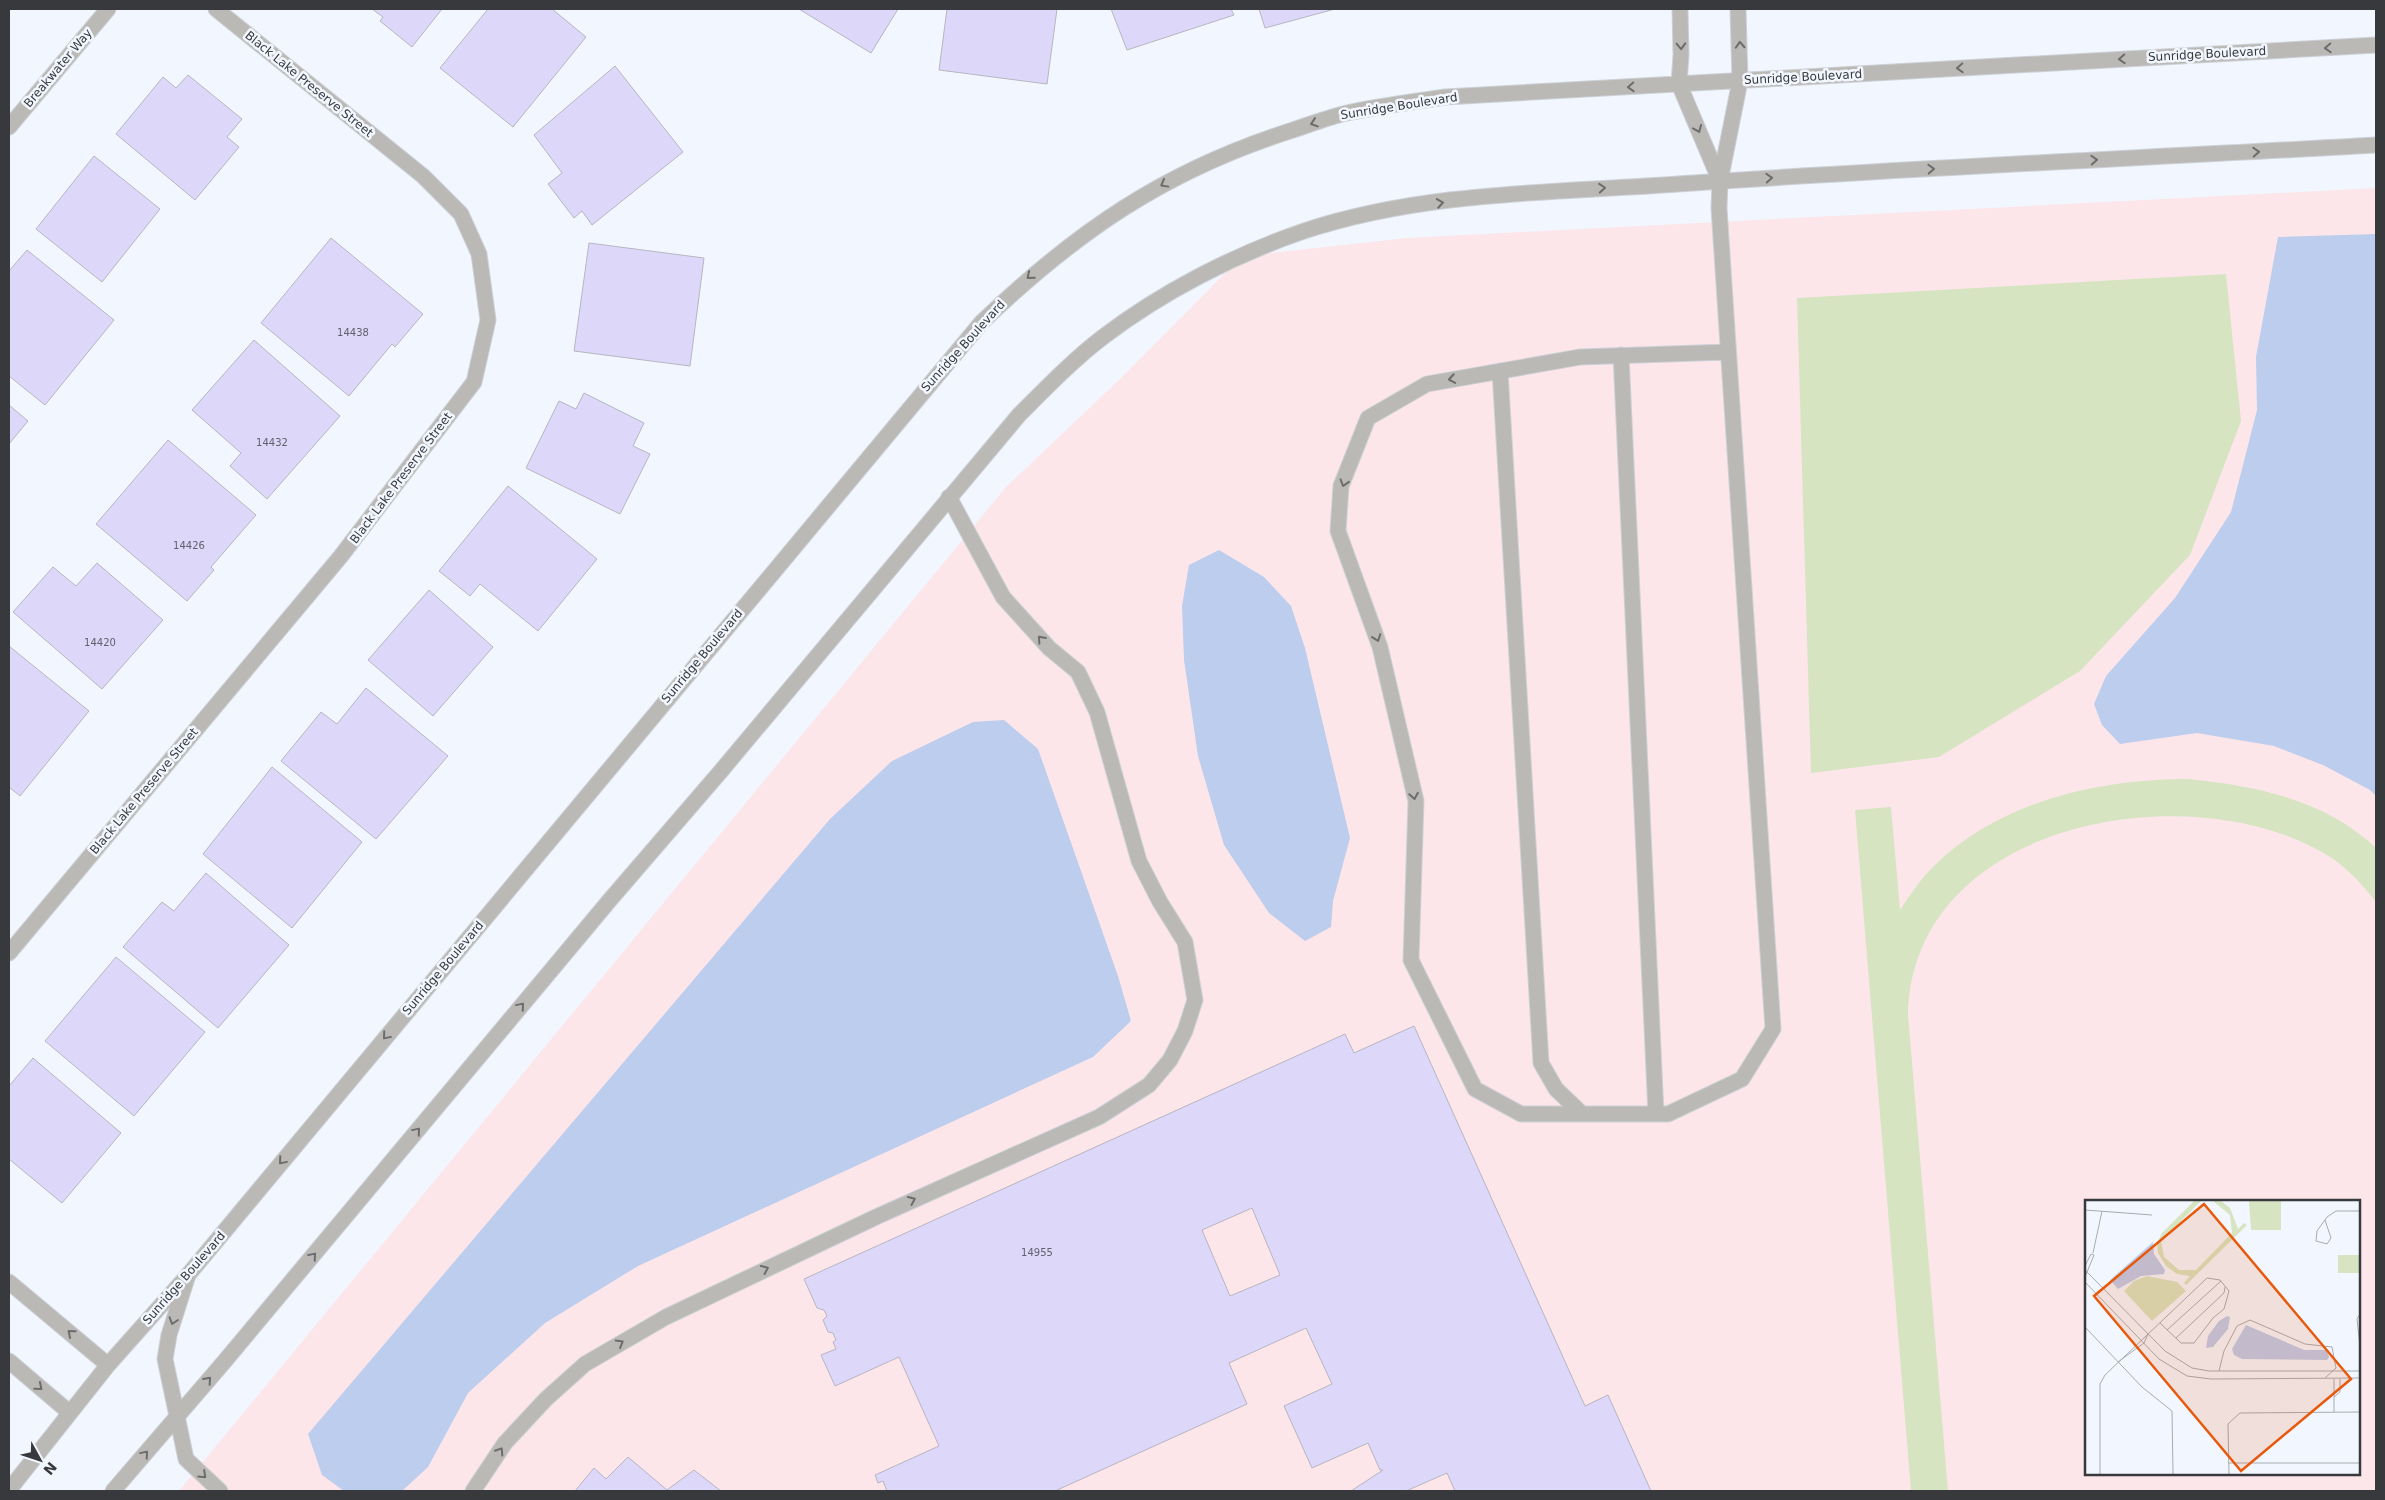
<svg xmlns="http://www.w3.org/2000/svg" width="2385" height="1500" font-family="'DejaVu Sans',sans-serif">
<rect width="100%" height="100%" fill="#f2f7ff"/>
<!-- education -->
<path fill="#fce6ea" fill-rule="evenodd" d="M2376,188v1303h-2197l827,-1004 115,-109 121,-122 165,-18zM2086,1201h273v273h-273z"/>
<!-- green -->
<path fill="#d6e4c1" d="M2226,274l15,147 -51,134 -110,116 -141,86 -128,16 -14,-475z
M2189,779c67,7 137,21 187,69v54c-14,-18 -29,-35 -49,-47 -138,-83 -415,-34 -419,160l40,476h-37l-56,-681 36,-3 9,103c10,-15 20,-30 33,-43 66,-66 166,-88 256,-88z"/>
<!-- water -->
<path fill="#bccded" d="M2376,234v562l-6,-6 -47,-25 -49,-19 -77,-13 -77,11 -18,-19 -8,-21 12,-28 69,-78 56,-86 26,-102 -1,-53 22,-120z
M1219,550l45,27 27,29 14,42 45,190 -17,63 -2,26 -26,14 -36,-28 -45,-68 -26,-89 -14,-96 -2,-54 7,-41z
M1004,720l34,29 80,227 13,45 -38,36 -455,209 -93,57 -77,70 -40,74 -26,24h-58l-22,-16 -14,-41 522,-615 62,-58 81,-39z"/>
<!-- building -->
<path fill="#ddd7fa" stroke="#b7b5c0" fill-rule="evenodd" d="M372,9h70l-30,38 -32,-26 3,-4z
M488,9h64l34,28 -73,90 -73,-59z
M799,9h99l-27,44z
M947,9h110l-10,75 -108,-14z
M1111,9h120l3,6 -107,35z
M1259,9h76l-70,19z
M615,66l68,86 -91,73 -10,-14 -8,7 -26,-34 14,-11 -28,-38z
M188,75l54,44 -15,18 12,10 -44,53 -79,-66 47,-57 13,11z
M94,156l66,53 -58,73 -66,-53z
M331,238l92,76 -28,33 -3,-3 -43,52 -88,-73z
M589,243l115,15 -14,108 -116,-15z
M27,250l87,70 -69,85 -36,-29v-105z
M254,340l86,76 -73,83 -37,-33 11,-13 -49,-43z
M584,393l60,30 -11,23 17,8 -30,60 -94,-46 33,-67 17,8z
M9,405l19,16 -19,23z
M168,440l88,75 -45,52 3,3 -27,31 -91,-77z
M508,486l89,73 -59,72 -58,-47 -10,12 -31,-25z
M97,563l66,57 -61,69 -89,-77 40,-45 23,19z
M429,590l64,57 -60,69 -65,-56z
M9,646l80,65 -69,85 -11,-9z
M366,688l82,68 -72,83 -95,-78 40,-49 16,12z
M272,767l90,75 -70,86 -89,-74z
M206,873l83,72 -71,83 -95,-81 39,-45 12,9z
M116,957l89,75 -71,84 -89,-75z
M1414,1026l171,380 23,-11 43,96h-196l-8,-18 -41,18h-55l32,-21h-3l-12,-27 -56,25 -28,-62 48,-22 -26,-56 -77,35 18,41 -192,87h-168l-4,-10 -5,2 -3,-8 64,-29 -40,-89 -64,29 -14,-31 15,-6 -3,-7 3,-2 -3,-7 -5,-1 -5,-12 4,-4 -3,-6 -7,-2 -13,-29 541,-245 9,19zM1252,1208l28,67 -50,21 -28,-66z
M33,1058l88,75 -59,70 -53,-44v-73z
M628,1457l39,33 27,-20 27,21h-146l19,-23 12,11z"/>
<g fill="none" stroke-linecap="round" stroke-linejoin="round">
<!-- lane casing -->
<g stroke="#cdd1d8" stroke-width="17">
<path id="lane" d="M1720,181l-1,27 54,821 -31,50 -74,35h-147l-46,-25 -64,-129 5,-159 -36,-154 -42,-116 3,-45 27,-68 59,-34 153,-27 148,-5
M1621,355l35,759
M1500,371l41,692 15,26 26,25
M188,1275l-19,60 -4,24 21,100 34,32
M473,1491l32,-48 41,-44 39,-35 81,-47 210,-100 223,-100 50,-32 21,-25 15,-29 10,-31 -10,-58 -25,-40 -21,-41 -42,-149 -19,-40 -29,-24 -46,-51 -54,-100"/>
</g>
<!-- street casing -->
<g stroke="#cdd1d8" stroke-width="17">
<path id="street" d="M1680,9l1,46 -2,29 41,97
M9,127l99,-118
M1720,181l20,-100 -2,-72
M9,953l332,-397 133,-174 14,-62 -9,-66 -18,-40 -38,-38 -207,-167
M9,1282l99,83
M9,1361l61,52
M9,1490l99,-125 80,-90 793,-952c96,-92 185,-153 312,-193 18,-6 36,-13 54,-17 32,-7 65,-11 98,-16l931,-52
M113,1491l111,-129 385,-461 112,-130 298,-356c27,-27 54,-55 84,-78 59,-45 131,-82 201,-106 120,-40 250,-38 374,-47 233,-16 466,-26 698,-39"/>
</g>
<!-- lane -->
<use href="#lane" stroke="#bbb9b5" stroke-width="15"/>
<!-- street -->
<use href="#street" stroke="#bbb9b5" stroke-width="15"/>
</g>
<!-- one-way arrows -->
<defs><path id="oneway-chevron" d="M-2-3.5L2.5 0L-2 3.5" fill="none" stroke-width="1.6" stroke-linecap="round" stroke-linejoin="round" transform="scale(1.25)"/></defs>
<g stroke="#6c6c6d">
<use href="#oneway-chevron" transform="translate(1740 45) rotate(-93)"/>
<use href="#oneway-chevron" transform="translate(1681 46) rotate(88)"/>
<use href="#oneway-chevron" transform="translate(2328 48) rotate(177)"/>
<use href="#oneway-chevron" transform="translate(2122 59) rotate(177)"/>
<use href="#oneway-chevron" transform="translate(1960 68) rotate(177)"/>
<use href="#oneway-chevron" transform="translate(1631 87) rotate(177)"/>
<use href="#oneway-chevron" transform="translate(1314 123) rotate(162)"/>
<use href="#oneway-chevron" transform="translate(1698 129) rotate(67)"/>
<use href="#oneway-chevron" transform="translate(2256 152) rotate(-3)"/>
<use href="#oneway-chevron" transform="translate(2094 160) rotate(-3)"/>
<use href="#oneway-chevron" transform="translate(1931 169) rotate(-3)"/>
<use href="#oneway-chevron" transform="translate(1769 178) rotate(-3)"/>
<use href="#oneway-chevron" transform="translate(1164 184) rotate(151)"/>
<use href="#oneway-chevron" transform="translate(1602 188) rotate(-4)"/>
<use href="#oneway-chevron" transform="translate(1440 203) rotate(-9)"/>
<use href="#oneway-chevron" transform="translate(1030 276) rotate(140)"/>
<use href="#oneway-chevron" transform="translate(1452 379) rotate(170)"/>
<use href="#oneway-chevron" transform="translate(1344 483) rotate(107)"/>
<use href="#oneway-chevron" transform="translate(1377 638) rotate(70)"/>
<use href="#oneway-chevron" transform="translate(1041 639) rotate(-132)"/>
<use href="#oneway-chevron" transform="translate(1414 796) rotate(80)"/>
<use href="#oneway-chevron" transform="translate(521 1006) rotate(-50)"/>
<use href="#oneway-chevron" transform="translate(386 1036) rotate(130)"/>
<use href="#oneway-chevron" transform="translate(417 1131) rotate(-50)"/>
<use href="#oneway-chevron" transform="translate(282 1161) rotate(130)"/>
<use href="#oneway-chevron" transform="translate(912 1200) rotate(-24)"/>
<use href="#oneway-chevron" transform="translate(313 1256) rotate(-50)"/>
<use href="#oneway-chevron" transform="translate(765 1269) rotate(-25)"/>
<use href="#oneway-chevron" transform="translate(173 1321) rotate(108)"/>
<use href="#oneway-chevron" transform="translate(71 1333) rotate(-140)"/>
<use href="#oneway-chevron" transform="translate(620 1343) rotate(-30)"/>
<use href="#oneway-chevron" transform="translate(208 1380) rotate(-48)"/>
<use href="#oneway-chevron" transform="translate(39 1387) rotate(40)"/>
<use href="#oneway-chevron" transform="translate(500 1451) rotate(-57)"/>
<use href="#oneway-chevron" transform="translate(145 1454) rotate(-50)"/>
<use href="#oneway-chevron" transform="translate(203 1475) rotate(43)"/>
</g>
<g text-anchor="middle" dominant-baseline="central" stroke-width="5" stroke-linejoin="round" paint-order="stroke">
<!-- number labels -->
<g font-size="10" fill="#60606c">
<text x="353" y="332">14438</text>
<text x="272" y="442">14432</text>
<text x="189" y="545">14426</text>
<text x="100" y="642">14420</text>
<text x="1037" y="1252">14955</text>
</g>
<!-- street labels -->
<g font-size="12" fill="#37393d" stroke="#f2f7ff">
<text transform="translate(2207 54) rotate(-3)">Sunridge Boulevard</text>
<text transform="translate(58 68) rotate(-50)">Breakwater Way</text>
<text transform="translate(1803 77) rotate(-3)">Sunridge Boulevard</text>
<text transform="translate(309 84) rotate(39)">Black Lake Preserve Street</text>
<text transform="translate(1399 106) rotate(-9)">Sunridge Boulevard</text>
<text transform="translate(963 346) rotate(-48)">Sunridge Boulevard</text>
<text transform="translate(401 478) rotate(-53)">Black Lake Preserve Street</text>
<text transform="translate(702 656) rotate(-50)">Sunridge Boulevard</text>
<text transform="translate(144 791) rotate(-50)">Black Lake Preserve Street</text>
<text transform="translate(443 968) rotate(-50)">Sunridge Boulevard</text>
<text transform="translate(184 1278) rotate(-49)">Sunridge Boulevard</text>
</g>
</g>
<!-- overview -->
<g transform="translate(2085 1200)">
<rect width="275" height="275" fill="#f2f7ff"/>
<path d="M109,1h7l-40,40 3,16 15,13h17l36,-37 -2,-18 -17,-14h8l9,7 8,21 6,-6 3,2 -61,60 -2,-2 6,-7 -13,-2 -11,-8 -8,-13 -1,-10 5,-10zM164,1h32v29h-30zM253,55h22v18h-22zM62,76l30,6 9,9 -34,30 -28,-30 10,-10z" fill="#d6e4c1"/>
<path d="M68,42l1,12 11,16 -1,4 -23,2 -23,13 -8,-9zM142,116l3,1 -2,12 -15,18 -7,1 2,-12 11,-15zM161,125l58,25h23l2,7 -2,3 -85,-1 -8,-4 -2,-6z" fill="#bccded"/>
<path fill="none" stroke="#a7abb1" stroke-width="1" d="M0,10l67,5M240,20l6,18 -4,6 -11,-3 1,-10 10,-14 9,-6h24M8,53l9,-42M0,66l6,-12 3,1M0,70l80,81 27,17 17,3h151M0,77l9,-22M0,82l74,77 28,17 24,3 149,-1M275,114l-3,5 3,27M0,127l57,60 30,24 1,63M82,130l54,-49M91,138l48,-45 1,-6M33,162l26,-19 4,-9M134,171l5,-20 13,-25 13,-6 55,24 27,3 4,21 -11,10M249,197l6,-5v-13M249,212v-33M143,263h132M15,274v-90l5,-9 102,-97 13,2 9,11 -5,18 -11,9 -19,25h-13l-21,-20M144,274l-1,-50 12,-11 120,-1"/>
<path fill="#e8590c" fill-opacity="0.15" stroke="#e8590c" stroke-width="2.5" d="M119,4l147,175 -110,92 -147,-175z"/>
<rect width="275" height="275" fill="none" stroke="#37393d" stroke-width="2.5"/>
</g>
<!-- border -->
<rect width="2385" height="1500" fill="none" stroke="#37393d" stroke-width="20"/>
<!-- north arrow -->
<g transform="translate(40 1460) rotate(130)" stroke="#f2f7ff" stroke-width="4" paint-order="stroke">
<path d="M0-4L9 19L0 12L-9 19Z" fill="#37393d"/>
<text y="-8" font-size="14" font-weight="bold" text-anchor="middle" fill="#37393d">N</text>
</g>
</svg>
